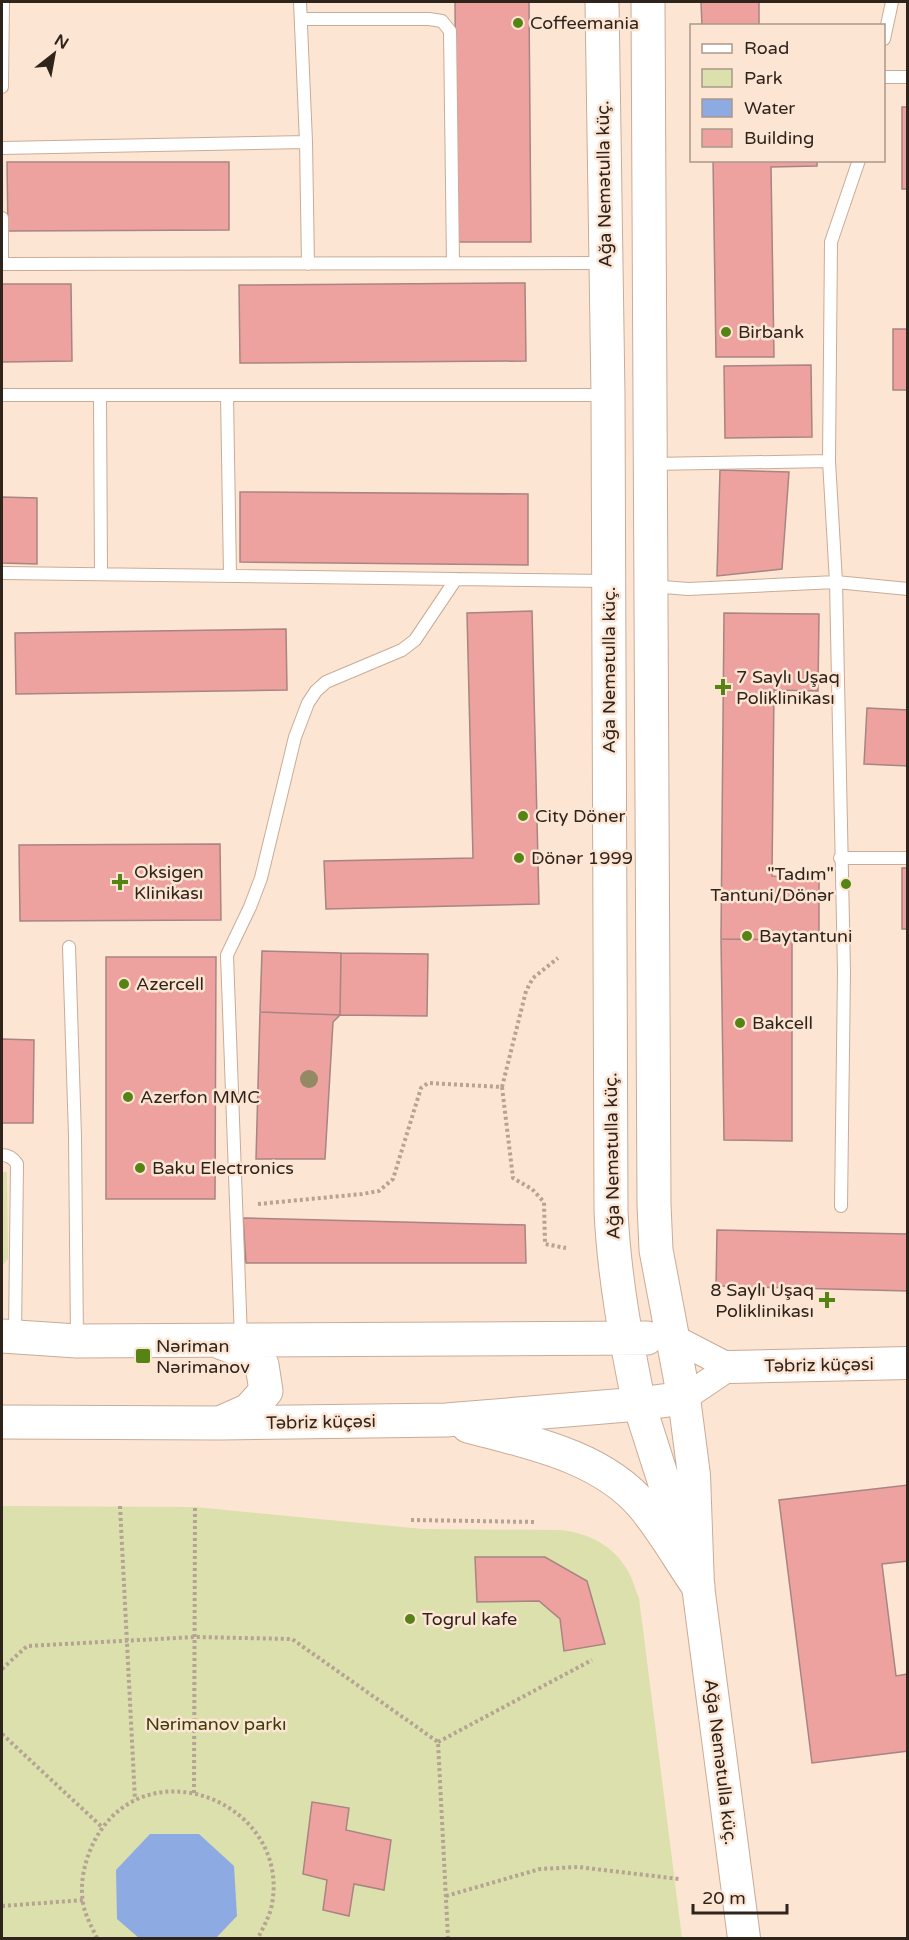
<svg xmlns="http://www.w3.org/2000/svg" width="909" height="1940" font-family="'Varela Round',sans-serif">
<rect width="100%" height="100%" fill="#fde5d3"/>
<!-- green -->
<path fill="#dbe0ad" d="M2,1172h5l1,87 -6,7z
M2,1506l193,1 228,22 138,1c28,3 53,16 67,41 5,8 7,19 11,27l43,340h-680z"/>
<!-- water -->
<path fill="#8daae3" d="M150,1834h49l35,32 3,50 -21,22h-77l-22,-19 -1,-49z"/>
<!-- building -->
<path fill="#eda2a0" stroke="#a88482" stroke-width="1.5" d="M455,2h74l2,240h-74z
M701,2h58v24h-57z
M902,107h6v82h-6z
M713,160h104v6l-46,1 3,190h-58z
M7,162h222v68l-221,1z
M525,283l1,78 -286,2 -1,-78z
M2,284h69l1,77 -70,1z
M893,329h15v61h-15z
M811,365l1,72 -87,1 -1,-72z
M720,470l69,2 -7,97 -65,7z
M240,492l288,2v71l-288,-3z
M2,497l35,1v66l-35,-1z
M532,611l7,293 -213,5 -2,-48 149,-3 -6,-245z
M724,613l95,1 -1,77 -44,-1 -2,186 47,1v63l-98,-1z
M286,629l1,61 -271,4 -1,-61z
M867,708l41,2v56l-44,-2z
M220,844l1,76 -201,1 -1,-76z
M902,868h6v61h-6z
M721,939l71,1v201l-68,-1z
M262,951l79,2 -1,62 -80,-3z
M341,953l87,1 -1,62 -87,-1z
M106,957h110l-1,242h-109z
M260,1012l80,3 -7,7 -8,137h-69z
M2,1039l32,1 -1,83h-31z
M243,1218l282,7 1,38h-280z
M717,1230l191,4v57l-192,-5z
M908,1485v76l-26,3 14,112 12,-2v77l-96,12 -33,-263z
M475,1557h70l42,24 18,63 -41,7 -4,-32 -21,-18 -62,1z
M312,1802l37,6 -3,22 45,10 -7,50 -30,-6 -5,32 -26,-6 4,-30 -24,-6z"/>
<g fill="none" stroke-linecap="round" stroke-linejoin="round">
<!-- service casing -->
<g stroke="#c9ac97" stroke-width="14">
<path id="service" d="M300,2l6,140 2,122
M301,19h128l13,2 8,10 3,232
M884,39l8,-37
M884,77h24
M2,87l1,-85
M2,148l304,-6
M859,160l-28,82 -2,219 7,121 72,7
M2,218v46
M2,264l601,-1
M2,395h604
M227,395l3,180
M100,396l1,178
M652,464l177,-3
M2,573l605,8
M651,586l37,3 148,-7 8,390 -3,234
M840,858h68
M69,947l6,189 2,204
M2,1155c7,0 11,3 15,9l-2,172
M241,1339l-14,-384 23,-48 11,-29 34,-141 13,-34 8,-12 10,-9 76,-32 13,-10 41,-61"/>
</g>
<!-- minor casing -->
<g stroke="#c9ac97" stroke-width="28">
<path id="minor" d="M672,1337l58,30 -46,31"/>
</g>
<!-- tertiary casing -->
<g stroke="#c9ac97" stroke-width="34">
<path id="tertiary" d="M730,1367l178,-4
M684,1398l10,77 4,111 46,352
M639,1404l48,150"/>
</g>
<!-- secondary casing -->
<g stroke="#c9ac97" stroke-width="35">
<path id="secondary" d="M602,2l6,393 3,816c3,65 15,129 28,193
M2,1336l75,5 570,-3
M222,1343l25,9 15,13 4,26 -17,19 -27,12
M2,1422l218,1 226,-3 193,-16 45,-6 -28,-148 -2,-46 -6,-1202
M468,1426c60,16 134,30 176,81 20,24 36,53 54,79"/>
</g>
<!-- path -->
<path stroke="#b6a394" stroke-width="4" stroke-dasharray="3 3" stroke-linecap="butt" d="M502,1087l11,91 19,11 12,13 1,42 21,4
M258,1204l104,-10 17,-3 14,-12 28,-91 7,-5 74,4 24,-96 7,-13 25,-20
M120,1506l15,294
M411,1520l125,2
M2,1669l25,-23 168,-9 97,2 146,103 10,196
M2,1734l100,93
M438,1742l154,-82
M194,1793l1,-286
M446,1896l94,-27 38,-2 101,12
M2,1906l82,-6
M97,1938c-4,-8 -8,-16 -11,-24 -9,-25 -2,-54 10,-76 53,-94 199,-33 175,71 -3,10 -9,21 -13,29"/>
<!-- service -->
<use href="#service" stroke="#fff" stroke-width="12"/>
<!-- minor -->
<use href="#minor" stroke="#fff" stroke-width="26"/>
<!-- tertiary -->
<use href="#tertiary" stroke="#fff" stroke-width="32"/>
<!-- secondary -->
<use href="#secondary" stroke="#fff" stroke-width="33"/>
</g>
<!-- trees -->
<circle fill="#938964" cx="309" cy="1079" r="9"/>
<!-- markers -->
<g fill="#568414" stroke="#fde5d3" stroke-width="2">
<circle cx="518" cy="23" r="6"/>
<circle cx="726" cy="332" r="6"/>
<path d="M720 678h6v6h6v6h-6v6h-6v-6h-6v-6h6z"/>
<circle cx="523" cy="816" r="6"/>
<circle cx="519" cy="858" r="6"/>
<path d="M117 873h6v6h6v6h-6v6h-6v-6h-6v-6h6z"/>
<circle cx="846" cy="884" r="6"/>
<circle cx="747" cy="936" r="6"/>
<circle cx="124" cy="984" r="6"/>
<circle cx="740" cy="1023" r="6"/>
<circle cx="128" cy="1097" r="6"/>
<circle cx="140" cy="1168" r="6"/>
<path d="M824 1291h6v6h6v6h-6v6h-6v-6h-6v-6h6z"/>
<rect x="135" y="1348" width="16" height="16" rx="3"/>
<circle cx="410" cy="1619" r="6"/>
</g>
<g text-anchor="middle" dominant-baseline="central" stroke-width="5" stroke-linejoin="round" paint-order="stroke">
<!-- poi labels -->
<g font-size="18" fill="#2f241c" stroke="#fde5d3" text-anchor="start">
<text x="530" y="23">Coffeemania</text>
<text x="738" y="332">Birbank</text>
<text x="736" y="677">7 Saylı Uşaq<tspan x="736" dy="21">Poliklinikası</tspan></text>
<text x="535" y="816">City Döner</text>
<text x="531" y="858">Dönər 1999</text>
<text x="134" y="872">Oksigen<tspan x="134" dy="21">Klinikası</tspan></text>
<text x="834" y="874" text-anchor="end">"Tadım"<tspan x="834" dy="21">Tantuni/Dönər</tspan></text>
<text x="759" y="936">Baytantuni</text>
<text x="136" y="984">Azercell</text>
<text x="752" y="1023">Bakcell</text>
<text x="140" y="1097">Azerfon MMC</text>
<text x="152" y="1168">Baku Electronics</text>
<text x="814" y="1290" text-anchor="end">8 Saylı Uşaq<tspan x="814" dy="21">Poliklinikası</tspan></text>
<text x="156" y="1346">Nəriman<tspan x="156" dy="21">Nərimanov</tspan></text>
<text x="422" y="1619">Togrul kafe</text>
</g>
<!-- street labels -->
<g font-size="18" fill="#2f241c" stroke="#fde5d3">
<text transform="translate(604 184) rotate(-91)">Ağa Nemətulla küç.</text>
<text transform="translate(609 670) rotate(-90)">Ağa Nemətulla küç.</text>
<text transform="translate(612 1156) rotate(-91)">Ağa Nemətulla küç.</text>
<text transform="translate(819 1365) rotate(-1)">Təbriz küçəsi</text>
<text transform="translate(321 1422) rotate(-1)">Təbriz küçəsi</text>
<text transform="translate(721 1762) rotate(83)">Ağa Nemətulla küç.</text>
</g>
<!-- park labels -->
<g font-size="18" fill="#3c3e09" stroke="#fde5d3">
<text x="216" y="1724">Nərimanov parkı</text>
</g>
</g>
<!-- border -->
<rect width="909" height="1940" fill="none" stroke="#2f241c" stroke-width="6"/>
<!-- legend -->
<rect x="690" y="24" width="195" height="138" fill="#fde5d3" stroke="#ab988a" stroke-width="1.5"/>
<rect x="702" y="44" width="30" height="9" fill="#ffffff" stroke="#ab988a" stroke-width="1.5"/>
<text x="744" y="54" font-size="18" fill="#2f241c">Road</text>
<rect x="702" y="69" width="30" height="18" fill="#dbe0ad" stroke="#ab988a" stroke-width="1.5"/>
<text x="744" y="84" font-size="18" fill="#2f241c">Park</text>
<rect x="702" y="99" width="30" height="18" fill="#8daae3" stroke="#ab988a" stroke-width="1.5"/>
<text x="744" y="114" font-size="18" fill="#2f241c">Water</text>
<rect x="702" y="129" width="30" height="18" fill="#eda2a0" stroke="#ab988a" stroke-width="1.5"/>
<text x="744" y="144" font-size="18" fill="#2f241c">Building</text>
<!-- north arrow -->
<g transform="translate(54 54) rotate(31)" stroke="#fde5d3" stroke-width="4.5" paint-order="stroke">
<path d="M0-4.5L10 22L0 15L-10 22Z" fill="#2f241c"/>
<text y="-9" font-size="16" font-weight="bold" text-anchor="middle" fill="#2f241c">N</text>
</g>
<!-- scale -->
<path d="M693 1904v9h94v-9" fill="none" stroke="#2f241c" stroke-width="3"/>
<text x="702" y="1904" font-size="18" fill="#2f241c" stroke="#fde5d3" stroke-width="4.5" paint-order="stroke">20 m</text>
</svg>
